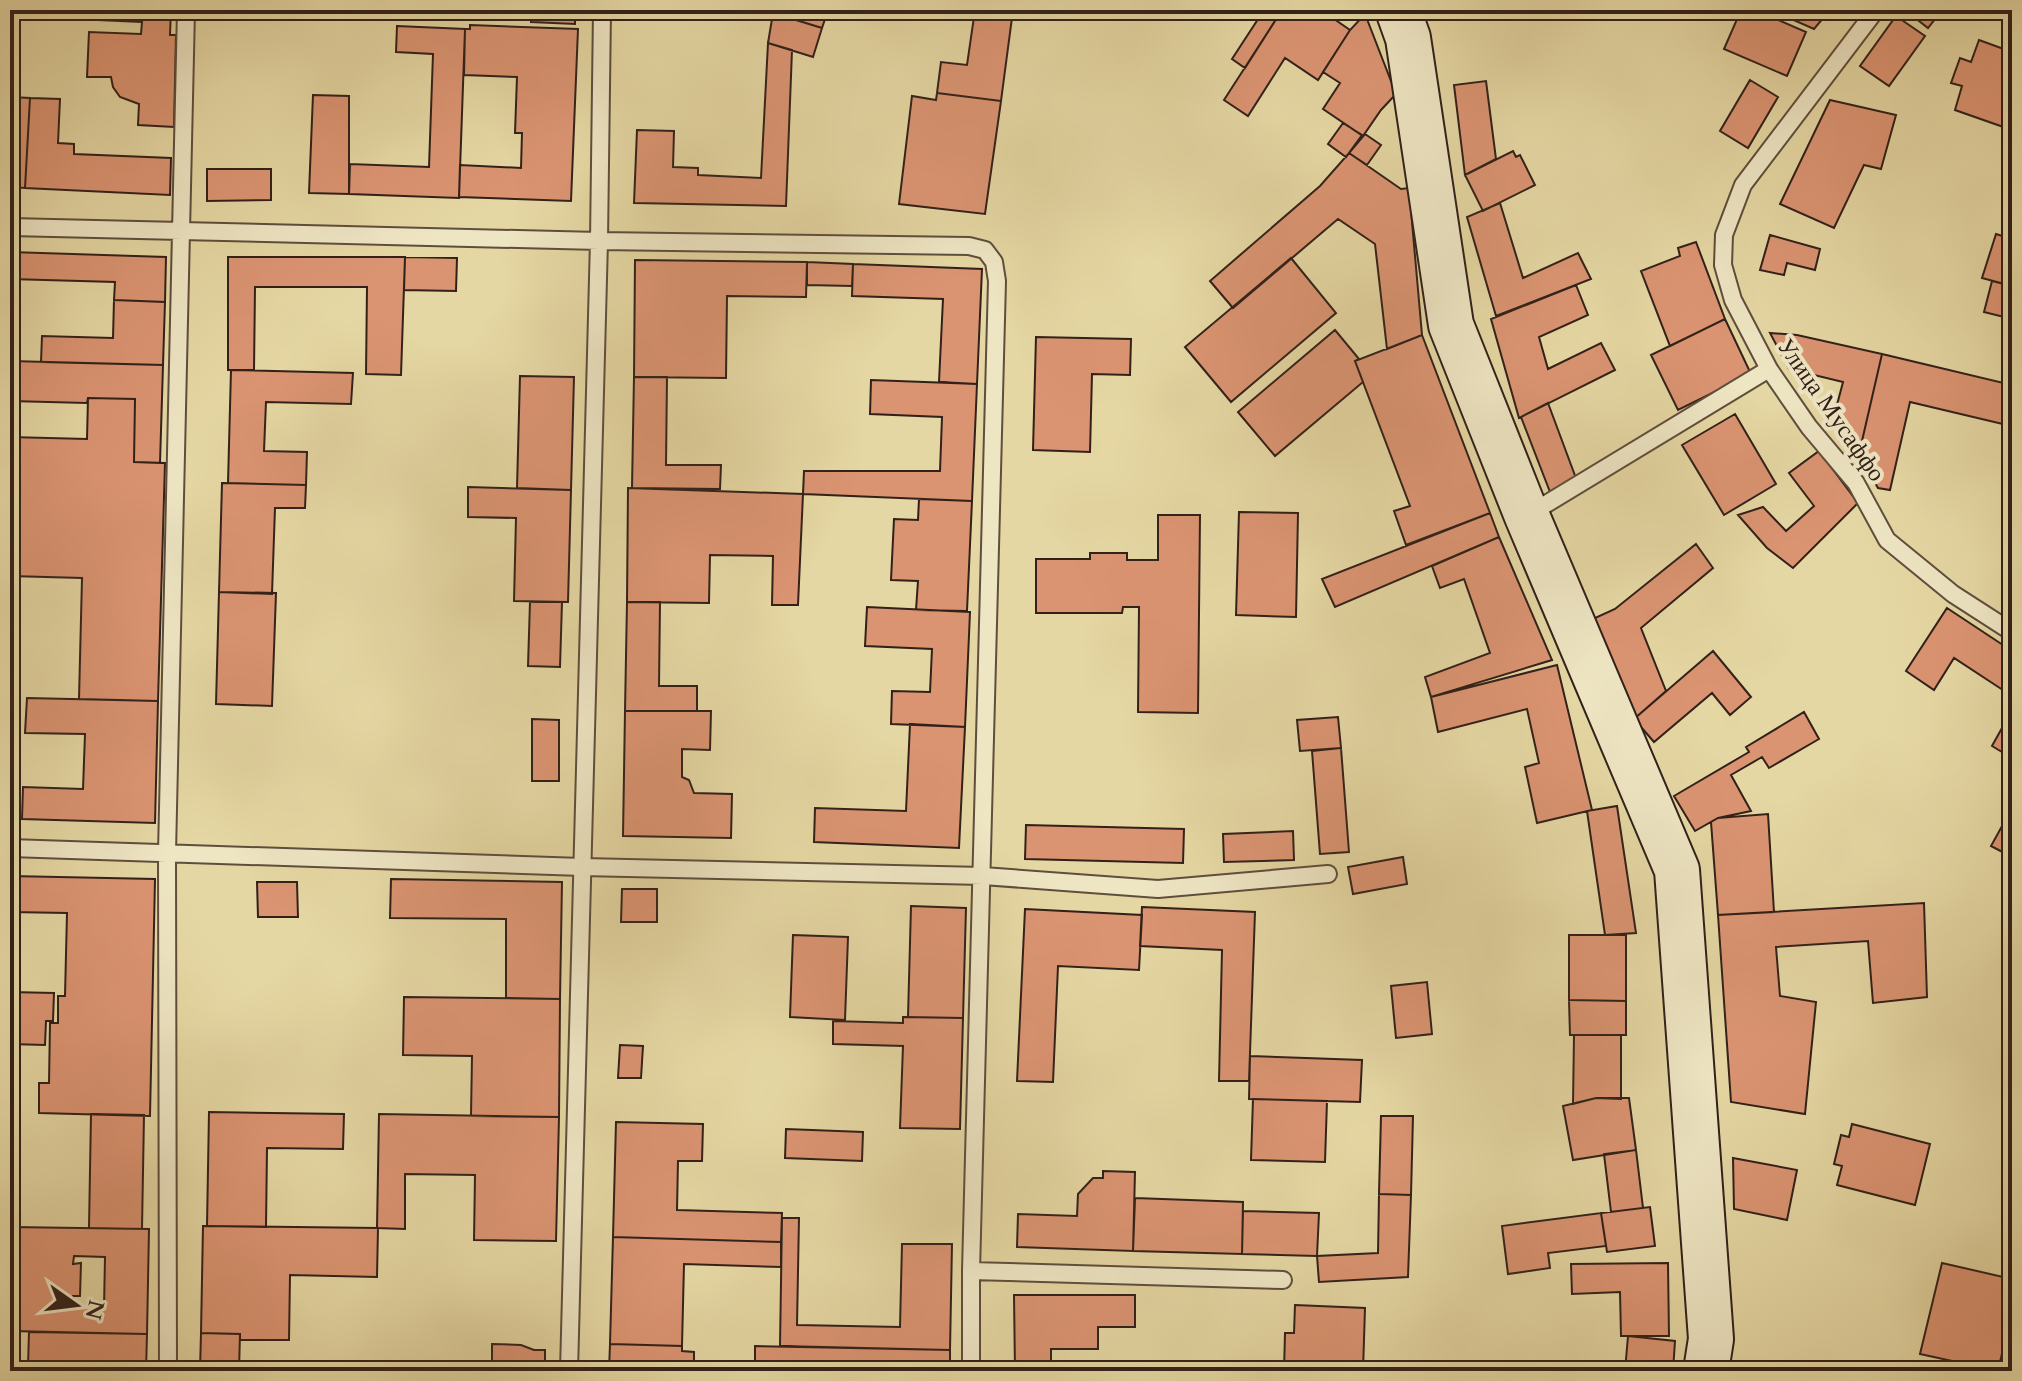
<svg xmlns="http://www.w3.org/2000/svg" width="2022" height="1381" font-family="Cardo,serif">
<rect width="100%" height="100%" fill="#e5d7a3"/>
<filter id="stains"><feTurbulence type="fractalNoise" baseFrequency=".0025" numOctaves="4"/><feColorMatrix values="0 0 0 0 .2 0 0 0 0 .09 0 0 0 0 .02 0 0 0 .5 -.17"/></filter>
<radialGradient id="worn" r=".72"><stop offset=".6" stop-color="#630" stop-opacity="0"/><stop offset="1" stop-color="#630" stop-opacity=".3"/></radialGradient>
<!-- building -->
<path fill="#db9472" stroke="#31211a" stroke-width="2" fill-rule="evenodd" d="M31,10h140l-1,25h6l-2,92 -36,-2 1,-21 -19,-7 -7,-10 -2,-10h-24l2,-45 52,2 1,-12 -111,-5z
M531,10h44v14l-44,-2z
M774,10h54l-6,18 -49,-15z
M975,10h38l-12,91 -64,-8 4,-31 26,3z
M1264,10h18l-37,58 -13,-9z
M1282,10h39l29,20 -32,50 -33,-22 -37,58 -24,-16z
M1741,10h14l51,22 -19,44 -63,-27z
M1771,10h59l-16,19z
M1905,10h37l-14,18z
M773,13l49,15 -9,29 -45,-14z
M1365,14l31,80 -15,16 -18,26 -40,-27 17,-26 -17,-11 27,-42z
M1896,16l29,20 -36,50 -29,-20z
M470,25l108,4 -7,172 -112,-4 1,-32 61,3 1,-35h-7l2,-56 -53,-2 1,-46h5z
M397,26l68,3 -6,169 -110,-4 1,-30 79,3 4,-113 -37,-2z
M1979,40l33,12v78l-57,-20 7,-24 -11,-3 9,-25 11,4z
M768,43l24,7 -6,156 -152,-3 3,-73 37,1 -1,36 25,1v7l63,3z
M1750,80l28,17 -30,51 -28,-17z
M1486,81l10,78 -31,16 -11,-90z
M937,93l64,8 -16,113 -86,-10 13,-108 24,4z
M313,95l36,1v98l-40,-1z
M10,97l20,1 -5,90 -15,-1z
M30,98l30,1 -2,44 16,1v10l97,4 -1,37 -145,-7z
M1830,100l66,15 -15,54 -17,-4 -30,63 -54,-24z
M1343,123l19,12 -16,22 -18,-13z
M1365,134l16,11 -14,20 -18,-12z
M1513,151l3,6 4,-2 15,30 -52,26 -18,-36z
M1349,153l52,36 8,-1 13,147 -35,14 -12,-105 -37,-25 -105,89 -23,-27 110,-95z
M207,169h64v31l-64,1z
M1500,203l23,75 55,-25 13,26 -95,37 -29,-99z
M1996,234l16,5v47l-30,-8z
M1770,235l50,14 -5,21 -28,-7 -3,12 -24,-5z
M1696,242l29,77 -55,27 -29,-75 39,-15 -2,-8z
M10,252l156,5 -1,45 -51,-2 1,-18 -105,-3z
M228,257h177l-4,118 -35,-1 1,-87h-112l-1,83h-26z
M405,257l52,1 -1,33 -52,-1z
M1291,258l45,55 -105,89 -46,-55z
M635,260l172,2 -1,35 -79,-1 -1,82 -92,-1z
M807,262l46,2 -1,22 -45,-1z
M853,264l129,5 -5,115 -38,-2 4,-83 -91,-3z
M1992,281l20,5v33l-28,-7z
M1576,285l12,30 -49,22 9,32 53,-26 14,27 -96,48 -28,-99z
M114,300l51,2 -2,63 -122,-3 1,-26 71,2z
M1725,319l26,55 -73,36 -27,-55z
M1335,330l24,29 -4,2 8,21 -88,74 -37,-44z
M1770,333l27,2 85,19 -23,100 -27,-30 11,-42 -54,-13z
M1422,335l68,178 -84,32 -12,-34 16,-5 -55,-145z
M1036,337l95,2 -1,36 -38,-1 -2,78 -57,-2z
M1882,354l130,31v17l-5,23 -97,-23 -20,88 -12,-2 -19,-34z
M10,361l153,4 -3,98 -26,-1 1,-63 -47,-1 -1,5 -77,-2z
M231,370l122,3 -2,31 -85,-2 -2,49 43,1 -1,33 -78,-2z
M520,376l54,1 -3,113 -54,-2z
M634,377h33l-1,88h55l-1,24 -88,-1z
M871,380l106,4 -5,117 -169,-7 1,-23h136l2,-54 -72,-3z
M88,398l47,1 -1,63 31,1 -7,238 -79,-2 3,-121 -72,-2v-139l77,2z
M1548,403l29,78 -27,11 -29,-75z
M1735,414l41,70 -52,31 -42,-70z
M1819,451l39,52 -65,65 -26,-20 -29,-33 25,-8 23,24 28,-25 -25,-33z
M222,483l84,2 -1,23h-30l-3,86 -53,-2z
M468,487l103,3 -3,112 -54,-1 2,-83 -48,-1z
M628,488l175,6 -5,111h-26l1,-49 -63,-1 -1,48 -82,-1z
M919,499l53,2 -5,110 -51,-1 2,-29 -27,-1 3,-61 24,1z
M1239,512l59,1 -2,104 -60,-2z
M1490,513l9,24 -164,70 -13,-28z
M1158,515h42l-2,198 -60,-1 1,-105h-16l-1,6h-86v-54h54v-6h37v7h31z
M1499,537l53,123 -121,37 -6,-20 65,-24 -26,-74 -24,9 -8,-22z
M1696,544l17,24 -72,60 25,63 -32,28 -39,-101 20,-9z
M219,592l57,1 -4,113 -56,-2z
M530,602h32l-2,65 -32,-1z
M627,602h33l-1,84h38v25h-72z
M867,607l103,5 -5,115 -74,-3 1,-33 38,1 2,-43 -67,-3z
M1947,608l65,43v45l-58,-38 -20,32 -28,-19z
M1713,651l38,46 -21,18 -18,-22 -58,49 -20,-23z
M1557,665l35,145 -55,13 -12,-56 14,-4 -12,-54 -89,23 -7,-35z
M27,698l131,3 -3,122 -133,-4 1,-32 60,2 2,-55 -60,-1z
M2012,710v48l-20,-12z
M625,711h86l-1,39 -28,-1v28l7,3 5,13 38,1 -1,44 -108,-2z
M1804,712l15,27 -50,29 -7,-11 -31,18 20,36 -33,7 -23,13 -21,-35 75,-44 -3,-5z
M1338,717l3,31 -41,3 -3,-31z
M532,719l27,1v61h-27z
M910,724l55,3 -6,121 -145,-6 1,-34 91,3z
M1341,748l8,104 -29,2 -8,-103z
M1617,806l19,127 -31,2 -18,-124z
M2012,808v49l-21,-11z
M1768,814l6,98 -56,3 -7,-93 7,-4z
M1026,825l158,4 -1,34 -158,-4z
M1293,831l1,29 -70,2 -1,-28z
M1403,857l4,27 -54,10 -5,-27z
M2012,864v19l-8,-5z
M10,876l145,3 -5,237 -111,-3v-30h10l1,-60h8v-27h7l2,-83 -57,-1z
M391,879l171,3 -2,117 -54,-1v-79l-116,-1z
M257,882h40l1,35h-40z
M622,889h35v33h-36z
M1924,903l3,94 -54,6 -5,-62 -92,6 4,49 36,6 -11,112 -74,-12 -13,-187z
M911,906l55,2 -3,110 -55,-1z
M1142,907l113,5 -6,169h-30l3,-131 -82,-4z
M1025,909l117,6 -3,55 -81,-4 -5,116 -36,-1z
M793,935l55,2 -3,83 -55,-3z
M1569,935h57v66l-57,-1z
M1427,982l5,52 -36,4 -5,-52z
M10,992l44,1 -1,28h-7l-1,24 -35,-1z
M404,997l156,2 -1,118 -88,-1 1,-60 -69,-1z
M1569,1000l57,1v34h-56z
M903,1017l60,1 -3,111 -60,-1 3,-82 -70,-2v-23l70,2z
M1574,1035h47v64l-25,-1 -23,6z
M620,1045l23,1 -2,32h-23z
M1250,1056l112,4 -2,42 -111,-3z
M1596,1098h33l7,52 -63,10 -10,-54z
M1253,1099l74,2 -2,61 -74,-2z
M209,1112l135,2 -1,35 -76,-1 -1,79 -59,-1z
M91,1114l53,1 -2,114 -53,-1z
M379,1114l180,3 -3,124 -82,-1 1,-65 -70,-1v55l-28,-1z
M1381,1116h32l-2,79 -32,-1z
M616,1122l87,2 -1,37h-24l-1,49 105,3 -1,29 -168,-5z
M1852,1124l78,20 -15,61 -78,-20 5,-19 -8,-2 7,-29 8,2z
M786,1129l77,3 -1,29 -77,-3z
M1636,1150l7,58 -32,4 -7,-58z
M1733,1158l64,12 -10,50 -53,-11z
M1103,1171l32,1 -2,79 -116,-4 1,-33 59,2 1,-22 15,-16h10z
M1379,1194l32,1 -3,82 -89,5 -2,-26 61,-3z
M1135,1198l108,4 -1,52 -109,-3z
M1650,1207l5,39 -48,6 -6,-39z
M1243,1211l76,2 -2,43 -75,-2z
M1601,1213l5,33 -58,7 2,15 -42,6 -6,-48z
M782,1218h17l-2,107 103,2 2,-83h50l-2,106 -170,-4z
M203,1226l175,2 -1,49 -87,-2 -1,65h-49v-6l-39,-1z
M10,1227l139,2 -2,105 -137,-3zM74,1256l31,1 -1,51 -30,-1 -1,-11h7l1,-33 -8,1z
M613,1237l168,5v25l-97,-3 -2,82 -72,-2z
M1668,1263l1,73h-48l-1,-44 -48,2 -1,-30z
M1942,1263l70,16v31l-14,61 -78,-17z
M1014,1295h121v32h-37v22h-47v22h-36z
M1295,1305l70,3 -2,63h-79l1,-38h9z
M29,1332l118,2 -1,37 -118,-4z
M201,1333l39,1 -1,37h-39z
M1628,1336l47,5 -2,30h-48z
M492,1344l29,1 13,5h11v21h-53z
M610,1344l72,2v5l12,1v19h-85z
M755,1346l195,4v21h-195z"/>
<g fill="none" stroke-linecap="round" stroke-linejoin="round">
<!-- lane casing -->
<g stroke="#5e4e3c" stroke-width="20">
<path id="lane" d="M1876,10l-133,175 -19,50 -1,30 10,35 36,69 40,58 47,56 31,57 66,54 59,38
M10,227l589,14 370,5 16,4 9,12 3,19 -26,990v100
M1528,515l241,-146
M10,848l572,19 401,9 175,13 170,-15
M971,1271l312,9
M168,1371l-1,-518 19,-843
M569,1371l30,-1130 3,-231"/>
</g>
<!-- secondary casing -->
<g stroke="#31211a" stroke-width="48">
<path id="secondary" d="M1398,10l10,28 43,287 76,191 150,354 34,469 -5,32"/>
</g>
<!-- lane -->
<use href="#lane" stroke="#eee5c3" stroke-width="16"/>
<!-- secondary -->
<use href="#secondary" stroke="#eee5c3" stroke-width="44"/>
</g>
<g text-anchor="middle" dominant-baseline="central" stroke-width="8" stroke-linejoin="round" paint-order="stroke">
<!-- street labels -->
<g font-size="24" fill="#31211a" stroke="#eee5c3">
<text transform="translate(1831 410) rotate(55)">Улица Mусаффо</text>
</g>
</g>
<!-- margin -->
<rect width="2022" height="1381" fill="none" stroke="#e5d7a3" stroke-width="40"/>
<rect x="12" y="12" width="1998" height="1357" fill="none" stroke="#31211a" stroke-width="4"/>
<rect x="20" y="20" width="1982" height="1341" fill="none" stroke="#31211a" stroke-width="2"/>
<!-- north arrow -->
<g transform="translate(76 1305) rotate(104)" stroke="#eee5c3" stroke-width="6" paint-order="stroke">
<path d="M0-6L14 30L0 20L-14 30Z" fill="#31211a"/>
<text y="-12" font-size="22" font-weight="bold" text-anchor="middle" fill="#31211a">N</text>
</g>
<rect width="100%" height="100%" filter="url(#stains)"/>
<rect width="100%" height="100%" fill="url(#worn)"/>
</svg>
